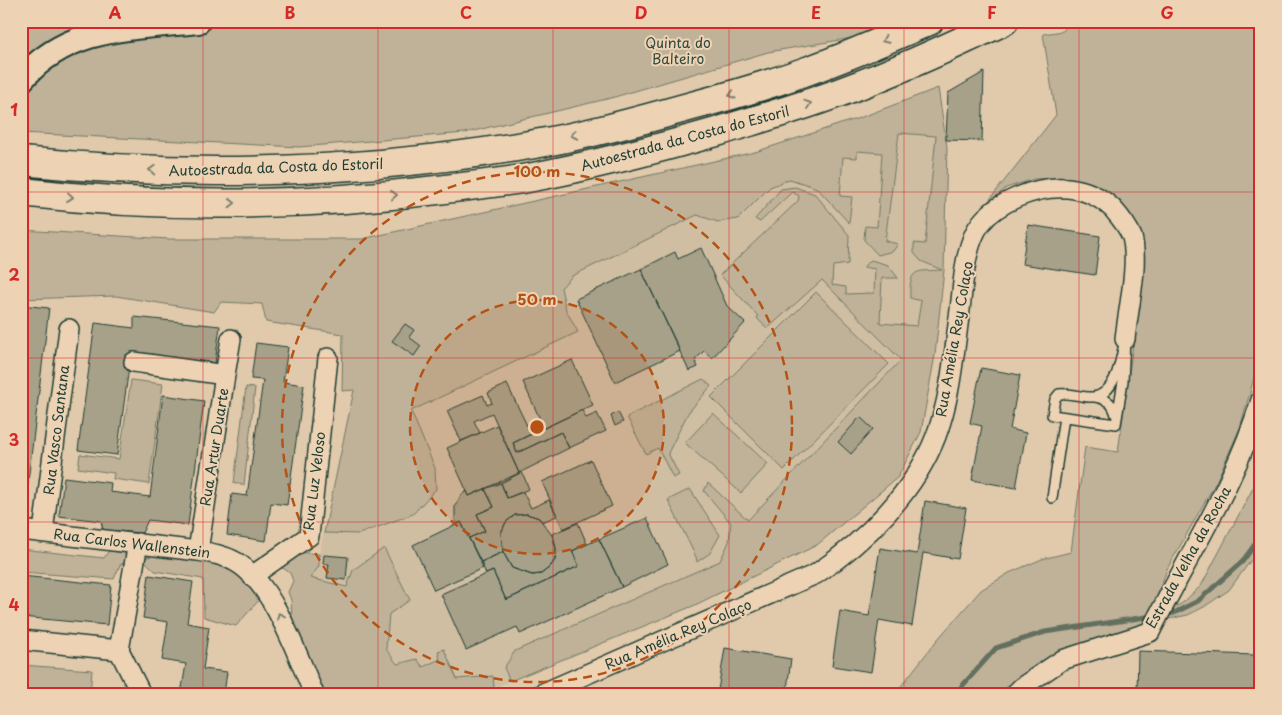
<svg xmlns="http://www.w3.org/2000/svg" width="1282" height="715" font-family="'Playpen Sans',sans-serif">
<rect width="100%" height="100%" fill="#e1caac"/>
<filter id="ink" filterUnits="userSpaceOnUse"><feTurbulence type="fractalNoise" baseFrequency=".02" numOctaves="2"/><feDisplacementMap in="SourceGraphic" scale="10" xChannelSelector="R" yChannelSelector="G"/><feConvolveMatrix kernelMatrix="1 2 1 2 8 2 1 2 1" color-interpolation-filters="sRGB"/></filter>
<g filter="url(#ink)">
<!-- built -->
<path fill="#d0bea2" d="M938,88l9,59 -3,123 -9,85 -37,122 -174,114 -29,14 -216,89 -73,-18 -20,-27 3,-35 -41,-27 -39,-9 10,-12v-12l36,-164 400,-238 107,-35z"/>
<!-- green -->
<path fill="#c0b298" stroke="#707866" d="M21,21h871l-28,15 -96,16 -157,46 -146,35 -166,14 -278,-14z
M1071,21h190v332l-21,75 -24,54 -49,87 -19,54c-53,14 -102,33 -143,71h-110l42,-54 44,-50 28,-17 33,-14 29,-7 14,-105 33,5 26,-187 -2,-19 -42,-56 -32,-12 -34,1 -28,9 -23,20 73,-93 -13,-81 20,-3z
M938,88l9,59 -3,123 -9,85 -14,77 -23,45 -81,68 -124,61 -183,75 -6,-13 11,-17 205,-90 9,-19 2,-19 -27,-32 4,-8 40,37 153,-160 -79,-80 -55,49 -10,-11 1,-2 -38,-41 78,-74 1,-5 -7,-4 -32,30 -5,-3 26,-30 14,-2 20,7 34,41 -1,29 -15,2 -1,19 14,2v7l28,-1 1,-24 -12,-2 8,-7 17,5 10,13h-16l-2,45 37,3 4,-25 -11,-3c-1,-32 7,-26 32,-28l-21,-9 -7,-8v-10l11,1 11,-108 -37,-3 -14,108 13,3 -5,7 -15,4 -14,-15 1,-14 12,1 5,-74 -25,-2v7l-14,-1 -3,39 12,1 -3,26 -32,-35 -27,-9 -20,8 -32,32 -20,3 -21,-7 -125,61 -11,12 5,22 12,22 -167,79 24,57 1,21 -23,25 -54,20 -35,-1 30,-143 -12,1 1,-57 -77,-12 -4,-18 -41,-2 -7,10 -98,-16 -95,3v-69l148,9h193l393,-87 107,-35z
M816,292l73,72 -105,106 -73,-73z
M703,379l8,7 -23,27 -20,40 11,22 -6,3 -15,-30 -12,6 -19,-37z
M131,380l32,4 -14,100 -36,-5 1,-6 -36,-5 2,-14 39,5z
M246,387l9,1 -11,97 -10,-2z
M713,413l55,51 -27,29 -56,-50z
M1261,473v86h-9l-23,31 -25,17 -16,8 -24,5 2,-10 15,-6 20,-18z
M690,489l30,46 -10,18 -13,9 -1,-5 -28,-57z
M384,548l26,52 -21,14 -3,35 11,15 20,-5 6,8 17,-8 -2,-8 6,-2 13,30 36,-3 1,11 -15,7h-155l-32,-75 -1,-19 -3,-8 5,-11 -3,-8 -7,-5 -8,2 23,-18 21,2v12l-9,12 37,9 6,-17z
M21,549l83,9 6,-9 15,3 3,6 -3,4 -5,3 -6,14 -93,-7z
M153,553l70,10 22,14 15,22 -24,27 -32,-9 -1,-38 -48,-8 -11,-11z
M21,665l71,5 -2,24h-69z"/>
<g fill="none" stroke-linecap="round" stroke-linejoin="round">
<!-- stream -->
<path stroke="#636f5f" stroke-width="5" d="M1164,615l10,-2 24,-12 44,-39 19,-26
M955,694l41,-46 49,-16 108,-16"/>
</g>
<!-- building -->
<path fill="#a7a189" stroke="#1f3d34" d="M984,72l-2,69 -36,-1 2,-47z
M1028,225l72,11 -5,39 -73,-11z
M701,248l26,58 18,17 -33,35 -8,-7 -9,9 3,7 -9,4 -48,-102 34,-17 3,7z
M641,269l39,82 -65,31 -39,-83z
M21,305l28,3 -23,190 -5,-1z
M134,317l86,9 -5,37 -84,-11 -14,103 -39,-5 17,-127 39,5z
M405,324l9,6 -5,7 12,9 -7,10 -22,-15z
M256,343l32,4 -5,35 21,3 -17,120 -16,-2 -5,38 -39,-6 5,-41 15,2 16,-116 -12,-1z
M572,360l21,45 -49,23 -21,-46z
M981,368l39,7 -10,54 16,4 -10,55 -44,-8 10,-54 -12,-3z
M507,384l24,50 -18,9 4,10 44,-21 8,16 -50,25 -27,-60 -18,8 6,12 -19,8 -14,-30 36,-16 4,10 5,-2 -4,-10z
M163,395l41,6 -16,124 -40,-5 -6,13 -39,-3 -2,-9 -42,-5 5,-39 47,6 -1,9 40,5z
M582,410l4,8 11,-5 9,18 -37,17 -8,-16 -44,21 -4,-10z
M618,412l5,10 -8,4 -4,-10z
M860,417l13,12 -22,25 -13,-12z
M497,425l22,48 -50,23 -22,-48z
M591,460l21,46 -49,23 -21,-47z
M522,472l7,17 -22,9 -6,-15z
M501,483l6,15 16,-6 8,16 18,-8 8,16 -15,6 -3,-4 -12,-4 -12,1 -9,7 -5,11 2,19 -22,10 -12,-24 16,-7 -8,-17 17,-7 -9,-18z
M485,489l9,18 -17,7 8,17 -16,7 -8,-16 -4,3 -2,-5v-14l6,-11 6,-4 2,5z
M925,501l41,7 -8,51 -35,-6 -11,73 -33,-6 -8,52 -39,-6 8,-55 29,5 11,-68 37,6z
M527,514l12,4 15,20 2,11 -1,11 -5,7 -9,7 -9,1 -20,-7 -9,-16 -2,-19 5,-11 9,-7z
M647,518l21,46 -46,23 -23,-48z
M461,522l22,46 -49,22 -21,-45z
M578,523l9,21 -15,7 7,15 -73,34 -13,-29 -7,3 -5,-12 22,-10 9,16 20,7 9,-1 9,-7 5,-7 1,-11 -4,-15z
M599,539l23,48 -102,47 -3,-7 -51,23 -25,-56 52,-23 13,29 73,-34 -7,-15z
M324,555l24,2 -2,23 -19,-2 2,-14h-6z
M149,575l44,7 -6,41 22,4 -6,42 24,3 -3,22h-43l5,-30 -24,-4 6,-38 -25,-4z
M21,576l90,9 -4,40 -86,-8z
M1255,643l6,1v50h-124l1,-43 117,4z
M725,648l66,11 -4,30 4,5h-58v-2l-15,-2z
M662,690l24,4h-24z"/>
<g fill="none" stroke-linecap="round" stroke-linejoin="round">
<!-- service casing -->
<g stroke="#1f3d34" stroke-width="12">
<path id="service" d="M1125,339l-2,42 -7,43 -64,-9 3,-16 4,-5c11,-2 23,4 34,3 24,-3 28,-40 32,-58z
M1095,397c12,2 18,6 21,18
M1052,498l12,-81"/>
</g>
<!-- minor casing -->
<g stroke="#1f3d34" stroke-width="22">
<path id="minor" d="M134,362l91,13 -27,176
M225,375l6,-36
M21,530l177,21c13,2 26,4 38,11 37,21 61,93 78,132
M43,532l26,-203
M138,543l-19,107 22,44
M252,576l57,-40 19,-178
M21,640l98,10
M541,694l275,-120c49,-33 98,-81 120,-138 15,-39 18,-84 24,-126 3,-26 5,-67 21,-87 10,-13 23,-20 37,-26 33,-14 68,-14 95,12 7,8 15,18 19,28 7,27 -4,73 -7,102
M1015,694l7,-7 40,-27 88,-28c38,-76 86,-150 111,-232"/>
</g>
<!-- tertiary casing -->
<g stroke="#1f3d34" stroke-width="28">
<path id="tertiary" d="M21,80c47,-55 111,-52 177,-59"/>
</g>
<!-- motorway casing -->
<g stroke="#1f3d34" stroke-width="31">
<path id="motorway" d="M21,161c169,17 341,12 508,-16 55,-9 109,-24 163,-39 38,-10 75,-21 112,-34 43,-15 84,-33 125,-51
M21,192c138,16 278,15 416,-2 30,-4 61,-7 91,-12 64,-12 129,-29 192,-47 42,-13 85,-25 126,-41 54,-20 106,-44 158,-69"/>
</g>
<!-- service -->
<use href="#service" stroke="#edd3b4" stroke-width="9"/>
<!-- minor -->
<use href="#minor" stroke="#edd3b4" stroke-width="19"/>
<!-- tertiary -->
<use href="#tertiary" stroke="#edd3b4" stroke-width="24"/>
<!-- motorway -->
<use href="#motorway" stroke="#edd3b4" stroke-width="28"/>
</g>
<!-- one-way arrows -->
<defs><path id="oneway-chevron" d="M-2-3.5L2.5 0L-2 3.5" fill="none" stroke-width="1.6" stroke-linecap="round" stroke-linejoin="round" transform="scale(1.25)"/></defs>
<g stroke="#7c806e">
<use href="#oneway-chevron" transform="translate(885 40) rotate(157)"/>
<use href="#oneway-chevron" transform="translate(732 95) rotate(163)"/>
<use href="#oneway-chevron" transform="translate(808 104) rotate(-19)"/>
<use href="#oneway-chevron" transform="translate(574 135) rotate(168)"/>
<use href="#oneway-chevron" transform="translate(152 170) rotate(-177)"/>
<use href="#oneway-chevron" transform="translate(394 195) rotate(-5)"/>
<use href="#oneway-chevron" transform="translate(70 197) rotate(6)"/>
<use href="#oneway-chevron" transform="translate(232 203)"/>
<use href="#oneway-chevron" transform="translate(280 616) rotate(-116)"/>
</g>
</g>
<!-- grid -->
<path fill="none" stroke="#d62828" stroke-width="1" stroke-opacity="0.55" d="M203,21v673M378,21v673M553,21v673M729,21v673M904,21v673M1079,21v673M21,192h1240M21,358h1240M21,522h1240"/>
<!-- distance rings -->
<circle cx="537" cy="427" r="127" fill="#b65216" fill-opacity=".12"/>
<g fill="none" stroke="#b65216" stroke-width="2.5" stroke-dasharray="9 6">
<circle cx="537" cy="427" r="127"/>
<circle cx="537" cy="427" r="255"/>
</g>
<g text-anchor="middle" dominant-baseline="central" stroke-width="4" stroke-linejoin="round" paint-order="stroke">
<!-- park labels -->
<g font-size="14" fill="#2f493e" stroke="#edd3b4">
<text x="678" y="42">Quinta do<tspan x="678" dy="16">Balteiro</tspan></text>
</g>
<!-- street labels -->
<g font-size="14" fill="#1f3d34" stroke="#edd3b4">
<text transform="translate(685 138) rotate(-15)">Autoestrada da Costa do Estoril</text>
<text transform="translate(276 167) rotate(-2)">Autoestrada da Costa do Estoril</text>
<text transform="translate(954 339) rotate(-80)">Rua Amélia Rey Colaço</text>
<text transform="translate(56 430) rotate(-83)">Rua Vasco Santana</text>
<text transform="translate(214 447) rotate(-81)">Rua Artur Duarte</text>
<text transform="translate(314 481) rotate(-83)">Rua Luz Veloso</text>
<text transform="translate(132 543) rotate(7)">Rua Carlos Wallenstein</text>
<text transform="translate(1188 557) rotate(-61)">Estrada Velha da Rocha</text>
<text transform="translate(678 634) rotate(-23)">Rua Amélia Rey Colaço</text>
</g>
</g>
<circle cx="537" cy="427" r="8" fill="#b65216" stroke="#edd3b4" stroke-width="2.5"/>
<g font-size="15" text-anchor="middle" font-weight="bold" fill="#b65216" stroke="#edd3b4" stroke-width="4" stroke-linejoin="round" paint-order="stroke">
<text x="537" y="177">100 m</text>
<text x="537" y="305">50 m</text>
</g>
<!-- margin -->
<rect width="1282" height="715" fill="none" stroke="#edd3b4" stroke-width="55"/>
<rect x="28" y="28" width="1226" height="660" fill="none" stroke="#d62828" stroke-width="2"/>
<g font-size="16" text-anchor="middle" font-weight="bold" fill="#d62828">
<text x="115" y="19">A</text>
<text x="290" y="19">B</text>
<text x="466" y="19">C</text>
<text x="641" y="19">D</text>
<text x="816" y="19">E</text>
<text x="992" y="19">F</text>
<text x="1167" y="19">G</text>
<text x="14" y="116">1</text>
<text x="14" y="281">2</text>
<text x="14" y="446">3</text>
<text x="14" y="611">4</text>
</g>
</svg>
